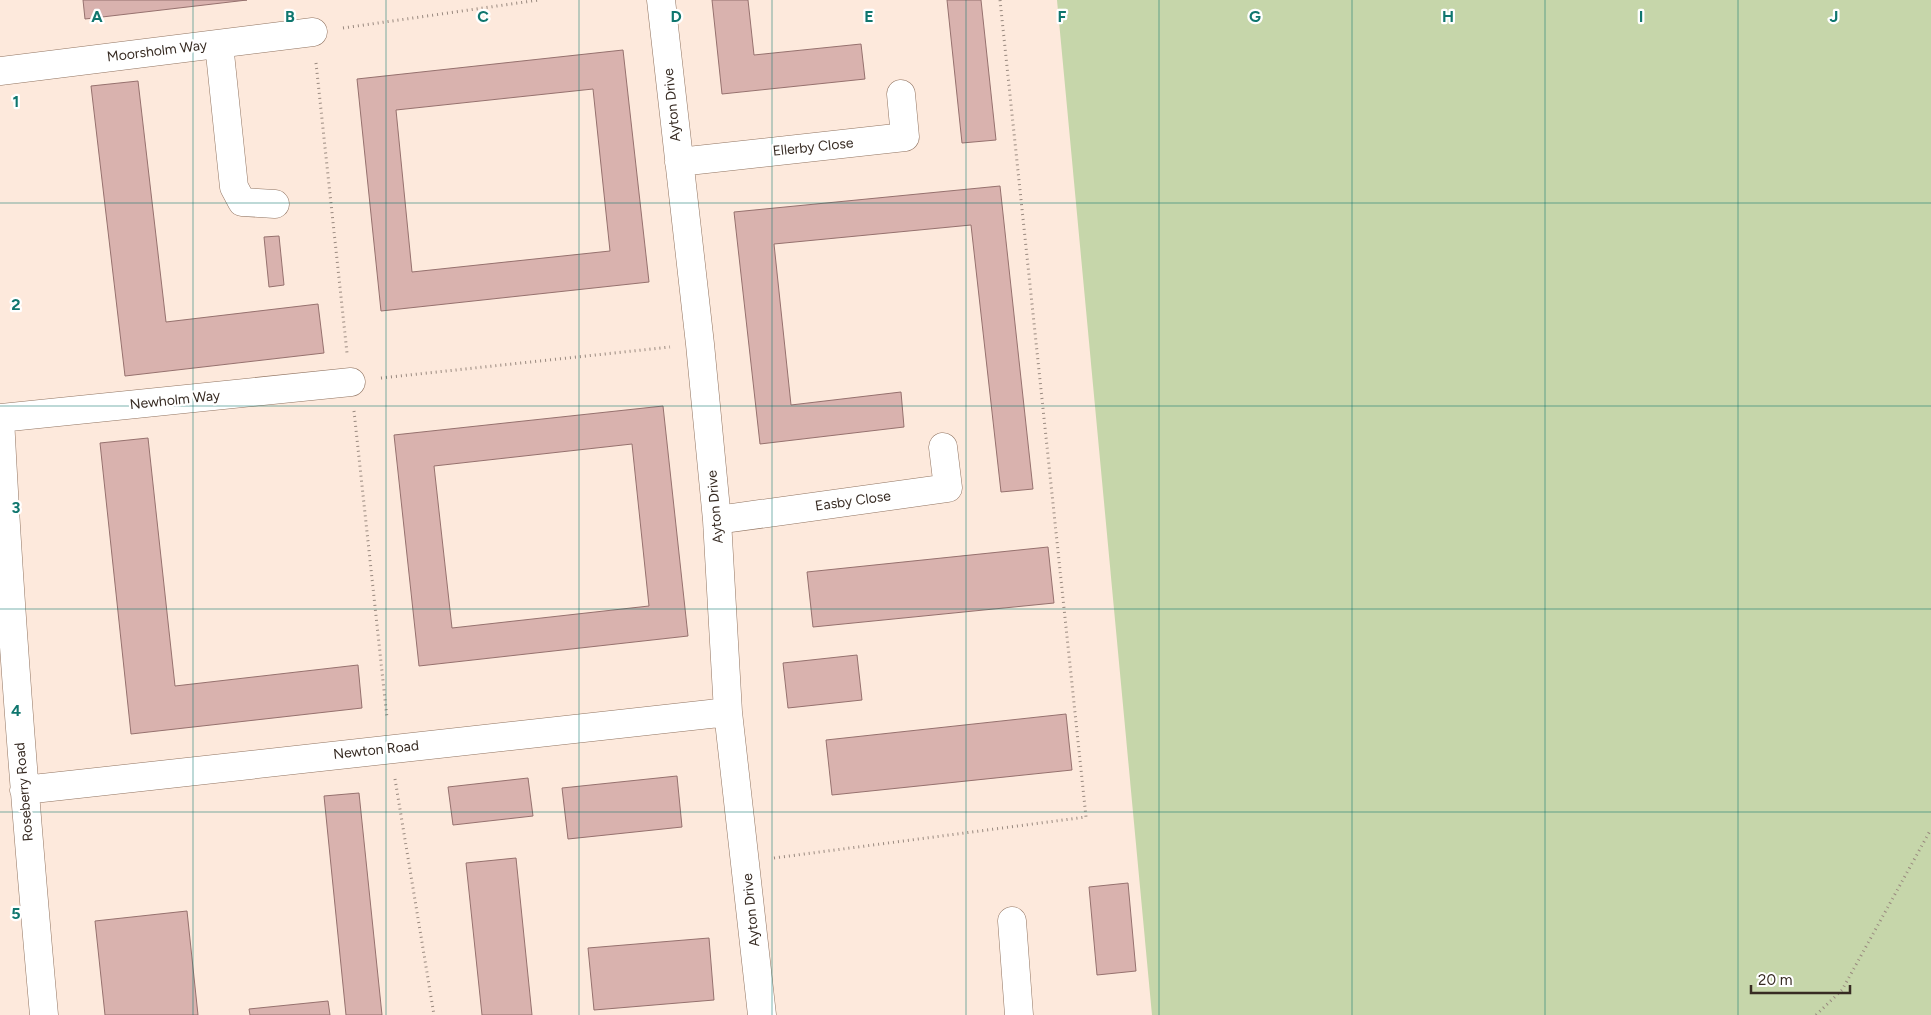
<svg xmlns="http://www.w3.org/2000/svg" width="1931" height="1015" font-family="Figtree,sans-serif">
<rect width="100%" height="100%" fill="#fde9dc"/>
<!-- green -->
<path fill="#c6d6aa" d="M1057,0h874v1015h-779z"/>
<!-- building -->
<path fill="#d9b2ae" stroke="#96716e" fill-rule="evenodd" d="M83,0h164l-162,19z
M712,0h36l6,55 107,-11 4,35 -143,15z
M947,0h34l15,140 -34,3z
M623,50l26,232 -268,29 -24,-232zM593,89l17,162 -198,21 -16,-162z
M138,81l28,241 152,-18 6,49 -199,23 -34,-290z
M1000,186l33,303 -32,3 -30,-267 -197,19 17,161 110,-13 3,35 -144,17 -26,-232z
M279,236l5,49 -15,2 -5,-50z
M663,406l25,230 -269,30 -25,-231zM632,444l17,162 -197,22 -18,-162z
M148,438l27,248 183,-21 4,43 -231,26 -31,-291z
M1048,547l6,56 -241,24 -6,-55z
M857,655l5,45 -74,8 -5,-45z
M1066,714l6,56 -240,25 -6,-55z
M677,776l5,51 -114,12 -6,-51z
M528,778l5,38 -80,9 -5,-38z
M359,793l23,222h-36l-22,-219z
M516,858l16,157h-50l-16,-152z
M1128,883l8,88 -39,4 -8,-88z
M187,911l11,104h-93l-10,-94z
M709,938l5,62 -120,10 -6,-62z
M328,1001l2,14h-80l-1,-6z"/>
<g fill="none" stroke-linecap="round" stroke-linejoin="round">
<!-- minor casing -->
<g stroke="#917461" stroke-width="29">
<path id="minor" d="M661,0l39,344 17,176 11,192 34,303
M219,44l15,143 8,15 33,2
M0,71l313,-39
M679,162l226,-25 -4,-43
M717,520l231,-32 -5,-41
M24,790l704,-78
M1012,921l7,94
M44,1015c-18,-199 -34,-397 -44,-597l351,-36"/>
</g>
<!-- path -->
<path stroke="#99897f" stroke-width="3" stroke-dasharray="1 4" stroke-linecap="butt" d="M343,28l196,-28
M316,63l31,290
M381,378l289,-31
M354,411l33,307
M395,779l39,236
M774,858l312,-41 -86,-817
M1816,1015l26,-25 89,-161"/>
<!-- minor -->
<use href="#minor" stroke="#fff" stroke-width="28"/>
</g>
<!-- grid -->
<path fill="none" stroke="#0f766e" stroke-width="1" stroke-opacity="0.55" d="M193,0v1015M386,0v1015M579,0v1015M772,0v1015M966,0v1015M1159,0v1015M1352,0v1015M1545,0v1015M1738,0v1015M0,203h1931M0,406h1931M0,609h1931M0,812h1931"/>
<g text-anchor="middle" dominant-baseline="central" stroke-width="4.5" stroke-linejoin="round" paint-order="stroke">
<!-- street labels -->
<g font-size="14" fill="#372b23" stroke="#fff">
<text transform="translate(157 51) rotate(-7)">Moorsholm Way</text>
<text transform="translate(672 105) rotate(-96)">Ayton Drive</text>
<text transform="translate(813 147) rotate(-6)">Ellerby Close</text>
<text transform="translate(175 400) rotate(-6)">Newholm Way</text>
<text transform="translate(853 501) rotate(-8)">Easby Close</text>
<text transform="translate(715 507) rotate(-95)">Ayton Drive</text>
<text transform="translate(376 750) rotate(-6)">Newton Road</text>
<text transform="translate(24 792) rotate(-95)">Roseberry Road</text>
<text transform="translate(751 910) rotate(-96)">Ayton Drive</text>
</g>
</g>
<g font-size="16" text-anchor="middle" font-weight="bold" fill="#0f766e" stroke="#fff" stroke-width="4.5" stroke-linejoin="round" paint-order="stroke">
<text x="97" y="22">A</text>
<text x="290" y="22">B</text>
<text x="483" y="22">C</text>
<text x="676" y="22">D</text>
<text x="869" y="22">E</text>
<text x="1062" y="22">F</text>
<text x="1255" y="22">G</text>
<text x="1448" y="22">H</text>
<text x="1641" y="22">I</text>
<text x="1834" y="22">J</text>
<text x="16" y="107">1</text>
<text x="16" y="310">2</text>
<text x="16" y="513">3</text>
<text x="16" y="716">4</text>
<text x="16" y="919">5</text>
</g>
<!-- scale -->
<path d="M1751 985v8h99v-8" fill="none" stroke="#372b23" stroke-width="2.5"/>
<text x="1758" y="985" font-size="15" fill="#372b23" stroke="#ffffff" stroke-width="4" paint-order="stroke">20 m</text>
</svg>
